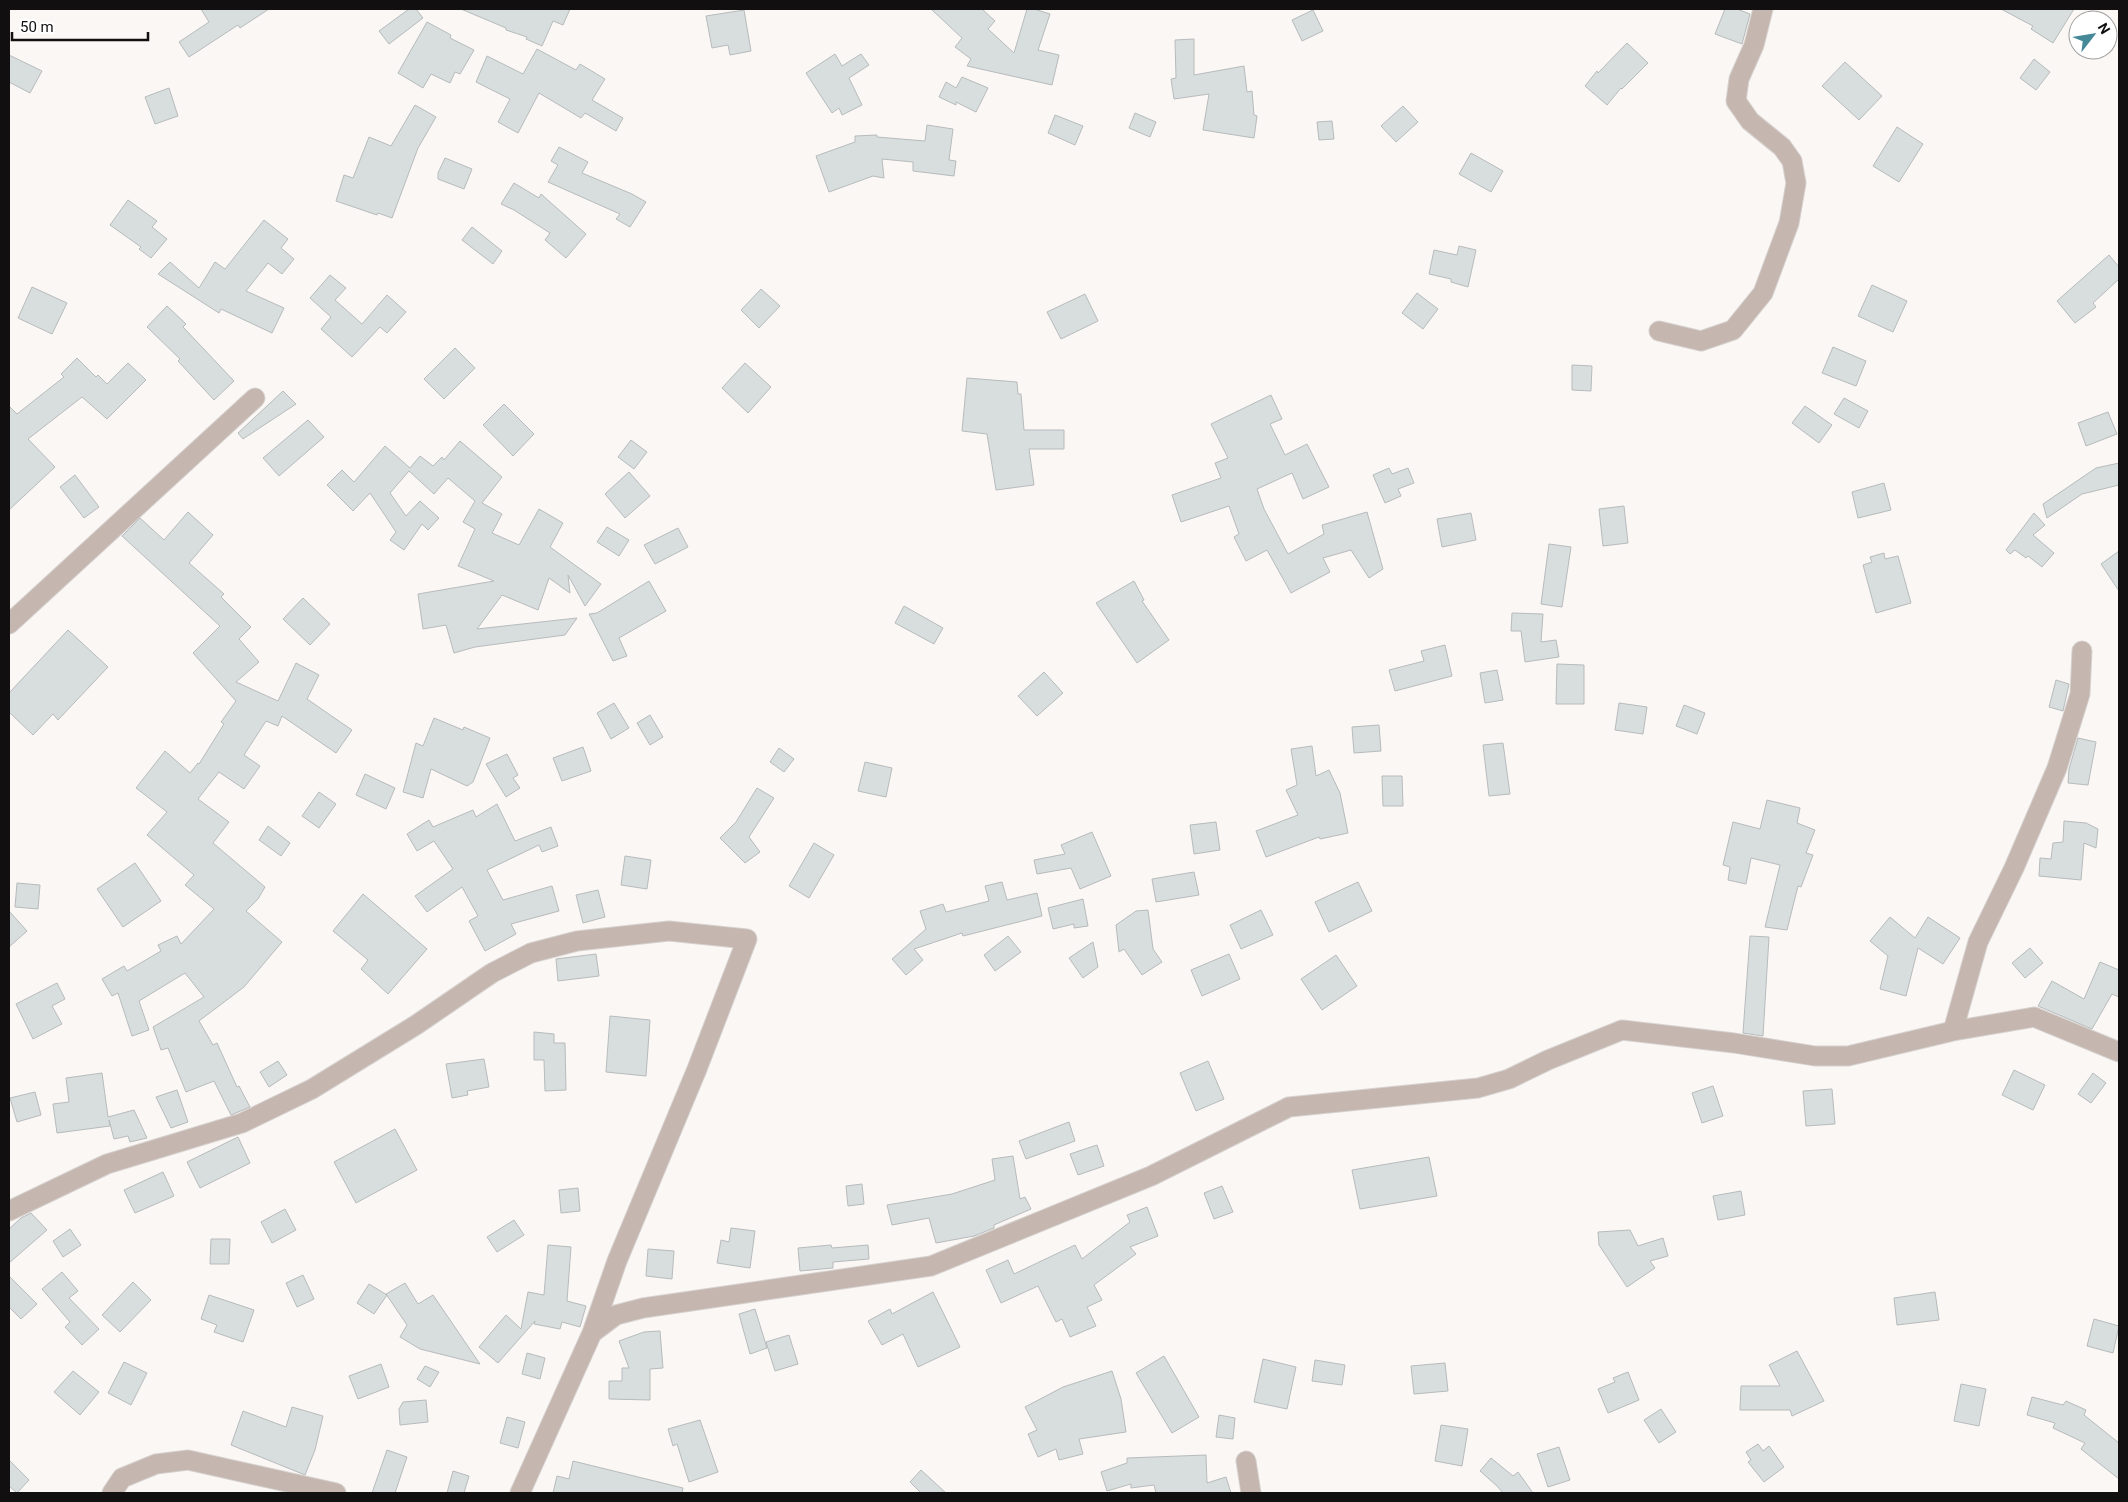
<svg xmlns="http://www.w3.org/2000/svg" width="2128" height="1502" font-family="Roboto,sans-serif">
<rect width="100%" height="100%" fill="#fbf7f5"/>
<!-- building -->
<path fill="#d8ddde" stroke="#b7bbbc" d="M201,9h68l-29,19 -2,-3 -49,32 -10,-15 30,-20z
M409,9h7l7,9 -34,26 -10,-13z
M461,9h109l-7,16 -10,-4 -11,25 -16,-7 1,-2 -21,-7v-2z
M931,9h51l13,12 -7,8 26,24 13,-44h7l16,5 -12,36 21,5 -7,30 -85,-19 4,-7 -16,-12 7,-9z
M1725,9h12l13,5 -8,30 -27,-10z
M2001,9h73l-21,34 -22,-14 2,-3z
M744,10l7,41 -21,4 -2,-10 -16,3 -6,-32z
M1313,10l10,21 -21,10 -10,-21z
M427,22l24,13 -1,3 24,12 -14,24 -5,-2 -5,11 -19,-9 -8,14 -25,-15z
M1194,39v36l50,-9 3,26 5,-1 2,24 3,1 -3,22 -51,-8 6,-36 -35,5 -3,-20 5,-1 -1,-38z
M1627,43l21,20 -26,26 -1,-1 -14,17 -22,-19 12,-15 1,2z
M537,49l39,21 4,-6 25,15 -13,21 31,18 -7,13 -31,-18 -4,5 -42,-25 -21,40 -20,-11 12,-23 -34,-17 11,-26 36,18z
M835,54l7,12 19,-12 8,11 -20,13 13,27 -20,10 -3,-7 -7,5 -26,-40z
M9,55l33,16 -12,22 -21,-11z
M2034,59l16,13 -14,18 -16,-12z
M1845,62l37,34 -23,24 -37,-34z
M962,77l26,11 -12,24 -20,-10v3l-17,-8 7,-15 10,6z
M169,88l9,28 -23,8 -10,-27z
M415,105l21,12 -18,31 -26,70 -14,-5 -1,2 -41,-14 8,-26 9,3 16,-41 22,9z
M1403,106l15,16 -22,20 -15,-16z
M1135,113l21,9 -6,15 -21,-9z
M1055,115l28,11 -8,19 -27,-12z
M1332,121l2,18 -15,1 -2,-18z
M927,125l26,4 -4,31 7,1 -2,15 -41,-5v-9l-31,-3 2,19 -11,-2 -44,16 -13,-36 39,-14v-6l22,-1v2l48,4z
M1897,127l26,17 -24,38 -26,-16z
M559,147l29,15 -6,11 50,21 14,8 -16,25 -14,-8 4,-5 -72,-32 10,-17 -7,-4z
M1471,153l32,18 -12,21 -32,-18z
M445,158l27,11 -8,20 -26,-10v-6z
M514,183l25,15 2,-4 45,40 -20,24 -21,-18 5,-7 -36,-23 -13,-6z
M128,200l29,21 -5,6 15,12 -16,19 -12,-9 2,-2 -31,-22z
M264,220l24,19 -7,9 13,11 -12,15 -14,-11 -22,28 38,17 -12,25 -51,-24 -2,4 -61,-39 12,-12 29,26 16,-26 10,7z
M472,227l30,24 -9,13 -31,-24z
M1459,246l17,4 -8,37 -17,-5v-3l-22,-5 5,-24 23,5z
M2109,255l10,12v12l-26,24 3,4 -21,16 -18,-22z
M330,275l16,13 -11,12 27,24 25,-29 19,17 -19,21 -7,-6 -28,30 -31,-28 10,-12 -21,-19z
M1872,285l35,16 -14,31 -35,-16z
M32,287l35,16 -15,31 -34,-16z
M761,289l19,17 -21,22 -18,-18z
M1417,293l21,16 -15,20 -21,-16z
M1085,294l13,27 -37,18 -14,-27z
M167,306l19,18 -3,3 51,54 -20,19 -36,-39 2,-2 -33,-32z
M1833,347l33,14 -10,25 -34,-13z
M455,348l20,20 -31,31 -20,-20z
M77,358l19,19 2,-2 9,9 21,-21 18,17 -39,39 -25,-22 -54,42 27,28 -46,43v-104l8,8 47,-37 -3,-3z
M745,363l26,24 -23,26 -26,-25z
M1572,365l20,1 -1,25 -19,-1z
M967,378l50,4 1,12h3l3,36h40v19h-35l5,36 -38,5 -9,-56 -25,-3z
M283,391l13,13 -53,35 -5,-6z
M1271,395l11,24 -12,5 15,31 22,-11 22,43 -26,12 -11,-26 -35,16 7,20 24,45 36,-20 -2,-9 45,-13 16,57 -14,9 -18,-28 -28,8 7,14 -39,21 -24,-43 -21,11 -12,-24 5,-3 -10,-28 -48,16 -9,-27 49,-17 -6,-15 13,-5 -17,-34z
M1844,398l24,13 -9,17 -25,-14z
M504,404l30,30 -21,22 -30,-31z
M1805,406l27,19 -13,18 -27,-20z
M2108,412l9,22 -31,12 -8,-23z
M308,420l16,17 -45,39 -16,-18z
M631,440l16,12 -13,17 -16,-12z
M460,441l42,36 -20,26 20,11 -10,19 27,12 20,-36 24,14 -13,24 51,37 -16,22 -17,-31 2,18 -21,-15 -11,32 -36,-15 -25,34 100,-11 -12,17 -90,12 -21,6 -8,-28 -23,4 -5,-35 76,-13 -36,-15 17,-37 -12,-7 12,-21 -27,-23 -14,16 -25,-23 -19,22 16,23 14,-15 19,17 -11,12 -6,-6 -18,26 -14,-10 6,-8 -26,-39 -17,18 -26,-26 15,-15 12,12 31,-36 25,22 10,-12 13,10 9,-9 2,3z
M2119,463v22l-37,9 -35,24 -4,-14 53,-36z
M1389,468l3,6 16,-6 6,15 -16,6 3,7 -16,7 -12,-28z
M629,472l21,24 -25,22 -20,-24z
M75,475l24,32 -15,11 -24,-31z
M1884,483l7,27 -33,8 -6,-26z
M1624,506l4,37 -25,3 -4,-37z
M188,512l25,23 -24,28 35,31 -3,3 30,30 -12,12 20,23 -23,20 42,19 18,-38 23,12 -12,24 45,31 -16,23 -54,-37 -4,10 -12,-5 -22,34 16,11 -16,23 -25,-17 -21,27 31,23 -16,21 52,44 -7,12 -12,12 36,31 -38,45 -45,34 14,24 4,-2 20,44 2,-1 11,21 -19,8 -17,-34 -28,11 -18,-44 -7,2 -8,-23 51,-30 -19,-24 -46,28 10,29 -17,6 -14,-43 -6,3 -10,-17 22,-13 3,5 34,-20 -3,-6 19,-9 4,8 33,-35 -29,-24 9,-10 -47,-40 20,-23 -31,-24 29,-37 25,22 8,-10 1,1 25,-40 -3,-2 15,-21 -43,-48 27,-27 -98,-90 18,-18 24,22z
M1471,513l5,27 -34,7 -5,-28z
M2034,513l11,12 -12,10 21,18 -12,14 -14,-11 -2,2 -11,-8 -5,4 -4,-4z
M607,527l22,13 -10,16 -22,-14z
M678,528l10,19 -33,17 -11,-19z
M1549,544l22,3 -9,60 -21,-3z
M2119,551v40l-18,-27z
M1884,553l1,6 13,-3 13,47 -35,10 -13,-48 9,-3 -2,-5z
M649,581l17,30 -47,27 8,18 -14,5 -24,-47 8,-1z
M1134,581l10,19 -2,1 27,39 -32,23 -41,-60z
M303,598l27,26 -20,21 -27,-26z
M904,606l39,22 -9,16 -39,-21z
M1512,613l31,1 -2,28 15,-2 3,17 -34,5 -4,-31h-10z
M68,630l40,37 -50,53 -5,-6 -20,21 -24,-23v-19z
M1445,645l7,31 -57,15 -6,-21 35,-9 -3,-10z
M1557,664l27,1v39h-28z
M1497,670l6,30 -18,3 -5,-30z
M1044,672l19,21 -26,23 -19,-20z
M2056,680l13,4 -6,27 -14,-4z
M614,703l15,25 -18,11 -14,-26z
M1619,703l28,4 -4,27 -28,-4z
M1684,705l21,8 -8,21 -21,-8z
M650,715l13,22 -13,8 -13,-22z
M434,718l29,12 1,-3 26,11 -17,44 -6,4 -36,-17 -8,29 -20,-6 13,-49 7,3z
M1379,725l2,26 -27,2 -2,-26z
M2078,738l18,4 -8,43 -20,-2 1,-14z
M1503,743l7,51 -21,2 -6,-51z
M1312,746l4,30 13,-6 11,23 8,40 -28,6 -1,-2 -53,20 -10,-26 42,-16 -12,-25 11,-5 -6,-36z
M583,747l8,24 -29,10 -9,-23z
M779,748l15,11 -10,13 -14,-10z
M507,754l11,21 -5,3 7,10 -14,9 -20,-33z
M865,762l27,6 -6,29 -28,-6z
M365,774l30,14 -9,21 -30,-14z
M1382,776h20l1,30h-20z
M757,788l17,10 -25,39 11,15 -15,11 -25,-25 16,-16z
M319,792l17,12 -17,24 -17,-12z
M1767,800l33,8 -3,15 18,7 -9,23 7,2 -12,32 -3,-1 -11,44 -22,-3 15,-62 -29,-7 -5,26 -18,-4 2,-13 -7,-2 10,-43 27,7z
M497,804l18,37 36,-14 7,19 -16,6 -3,-7 -52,25 16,30 49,-14 7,25 -48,13 5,10 -31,17 -16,-30 9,-5 -16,-29 -35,25 -12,-16 38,-27 -19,-28 -17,10 -10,-17 22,-14 4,7 40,-17 3,7z
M2064,821l22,2 12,6 -2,19 -12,-5 -3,37 -42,-4 1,-18 11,1 2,-16 10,-1z
M1216,822l4,28 -26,4 -4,-29z
M268,826l22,17 -9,13 -22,-16z
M1092,832l19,44 -31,13 -9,-21 -34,6 -3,-14 31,-6 -4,-9z
M814,843l20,12 -25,43 -20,-12z
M625,856l26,4 -4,29 -26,-4z
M135,863l26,38 -38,26 -26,-38z
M1194,872l5,23 -43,7 -4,-23z
M1002,882l5,18 30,-7 5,23 -79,20 -1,-3 -48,16 9,11 -17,15 -14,-16 34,-30 -6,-18 23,-7 3,8 43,-11 -4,-15z
M1358,882l14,29 -43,21 -14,-30z
M17,883l23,2 -2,24 -23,-2z
M598,890l7,27 -22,6 -7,-28z
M363,894l64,55 -39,45 -27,-25 7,-9 -35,-29z
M1083,899l5,27 -14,2v-4l-21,5 -5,-21z
M1148,910l5,39 9,13 -20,13 -18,-26 -5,3 -3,-27 20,-14z
M1261,910l12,25 -32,14 -11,-24z
M9,911l18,20 -18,16z
M1890,917l25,21 13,-21 32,21 -17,26 -25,-16 -12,48 -26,-7 8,-33 -18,-15z
M1008,936l13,16 -26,19 -11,-16z
M1750,936l19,1 -6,99 -20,-3z
M1093,942l5,25 -15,11 -14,-20z
M2030,948l13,15 -18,15 -13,-15z
M596,954l3,22 -41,5 -2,-22z
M1229,954l11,25 -38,17 -11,-26z
M1336,955l21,31 -35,24 -21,-31z
M2100,962l19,8v27l-7,-3 -20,35 -54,-23 14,-25 32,18z
M57,983l8,16 -13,7 10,18 -29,15 -17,-35z
M610,1016l40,4 -4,56 -40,-4z
M534,1032l20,2v9h11l1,47 -21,1 -1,-31h-10z
M484,1059l5,28 -22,4 1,4 -16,3 -6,-34z
M278,1061l9,14 -18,12 -9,-15z
M1208,1061l16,38 -28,12 -16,-38z
M2014,1070l31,15 -12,25 -31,-15z
M102,1073l6,44 26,-7 13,28 -17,4 -2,-6 -14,3 -5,-19 1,6 -53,7 -4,-29 16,-2 -3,-24z
M2093,1073l13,10 -15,20 -13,-9z
M1713,1086l10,30 -21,7 -10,-30z
M1832,1089l3,35 -29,2 -3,-35z
M177,1090l11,32 -17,6 -15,-31z
M35,1092l6,23 -24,7 -7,-24z
M1069,1122l6,19 -49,18 -7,-18z
M395,1129l22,41 -61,33 -22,-41z
M238,1137l12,26 -50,25 -13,-26z
M1097,1145l7,21 -26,9 -8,-21z
M1013,1156l7,43 5,-2 6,12 -37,16v3l-20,8 -38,7 -7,-25 -37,7 -5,-20 65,-11 43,-14 -3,-21z
M1429,1157l8,39 -77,13 -8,-39z
M163,1172l11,24 -39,17 -11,-23z
M862,1184l2,20 -16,2 -2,-20z
M1222,1186l11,26 -19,7 -10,-26z
M578,1188l2,23 -19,2 -2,-23z
M1741,1191l4,24 -27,5 -5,-24z
M1147,1207l11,29 -28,11 6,7 -42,31 8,15 -15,7 9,19 -26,11 -8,-18 -6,3 -18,-36 -37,17 -15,-33 22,-10 6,14 61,-29 7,14 48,-37 -3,-7z
M285,1209l11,21 -24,13 -11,-21z
M31,1213l16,17 -38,33v-34l12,-11z
M514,1220l10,15 -27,17 -10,-15z
M731,1228l24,3 -5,37 -33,-5 4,-23 8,2z
M70,1229l11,16 -18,12 -10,-16z
M1630,1230l8,16 25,-8 5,18 -18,5 5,7 -28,19 -28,-42 -1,-13z
M211,1239h19l-1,25h-19z
M548,1245l23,2 -4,54 19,5 -6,21 -18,-5 -2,7 -26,-5 1,-3 -37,42 -19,-16 27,-32 15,14 7,-37 16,3z
M831,1245l1,3 36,-3 1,14 -36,3v6l-33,3 -2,-23z
M648,1249l26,2 -2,28 -26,-3z
M62,1272l16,19 -9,7 30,31 -17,16 -17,-18 5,-5 -28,-33z
M303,1275l11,24 -17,8 -11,-24z
M9,1276l28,28 -16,15 -12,-12z
M133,1282l18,18 -31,32 -18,-17z
M405,1283l13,21 15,-9 47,69 -60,-15 -20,-12 7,-12 -21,-31z
M369,1284l18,11 -13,19 -17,-11z
M933,1292l27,55 -42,20 -15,-33 -21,11 -14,-24 22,-12 2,5z
M1935,1292l4,28 -42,5 -3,-27z
M209,1295l45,15 -11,32 -29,-10 3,-7 -16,-6z
M755,1309l12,39 -17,6 -11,-40z
M2094,1319l25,7 -6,27 -26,-7z
M660,1331l3,37 -13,1v31l-41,-1v-18h13v-13h7l-10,-27 25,-9z
M789,1335l9,29 -23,7 -9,-29z
M1797,1351l27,50 -32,15 -2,-6h-50l1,-24h39l-11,-21z
M527,1353l18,5 -5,21 -18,-5z
M1164,1356l35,61 -27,16 -36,-60z
M1263,1359l33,8 -9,42 -33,-7z
M1315,1360l30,5 -3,20 -30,-4z
M124,1362l23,11 -16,32 -23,-12z
M1445,1363l3,28 -34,3 -3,-28z
M381,1364l8,23 -31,12 -9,-23z
M425,1366l14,6 -9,15 -13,-8z
M73,1371l26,21 -19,23 -26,-23z
M1112,1371l9,28 5,33 -47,7 4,15 -24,6 -3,-11 -18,8 -10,-23 9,-4 -12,-23 38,-20z
M1628,1372l11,28 -31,13 -10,-24 17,-7 -2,-4z
M1961,1384l25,5 -7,37 -25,-5z
M2032,1397l31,8 3,-4 20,9 -2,5 35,28v36l-38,-30 4,-6 -32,-15 2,-5 -28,-8z
M426,1400l2,22 -28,3 -1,-16 4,-7z
M292,1407l31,9 -8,34 -10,25 -74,-30 12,-34 43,16z
M1661,1409l15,23 -17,11 -15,-23z
M1219,1415l16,3 -2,21 -17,-2z
M507,1417l18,5 -7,26 -18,-5z
M700,1420l18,52 -29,10 -12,-38 -4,2 -5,-17z
M1441,1425l27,4 -6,37 -27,-5z
M1758,1444l5,7 6,-5 15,21 -20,15 -16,-20 3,-2 -5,-8z
M1559,1447l11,33 -22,7 -11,-33z
M387,1450l20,7 -12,36h-23z
M1206,1455l1,28 19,-6 5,16h-75l-2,-8 -23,3v-4l-24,7 -6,-19 26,-9v-5z
M1491,1458l22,18 5,-4 15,21h-30l-6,-7 -17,-15z
M9,1460l20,20 -12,13 -8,-7z
M573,1461l110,27 -1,5h-129l4,-17 12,3z
M921,1470l25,23h-25l-11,-11z
M453,1471l16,5 -5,17h-17z"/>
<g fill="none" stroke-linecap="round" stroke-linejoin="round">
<!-- minor casing -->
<g stroke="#d6d2d0" stroke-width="21">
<path id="minor" d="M1659,331l42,10 32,-11 30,-37 26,-70 7,-40 -4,-22 -10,-14 -32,-26 -14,-20 3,-22 15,-34 9,-36
M9,624l246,-226
M1953,1031l25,-89 36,-74 43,-100 23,-74 2,-43
M9,1211l98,-47 135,-41 70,-34 104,-64 76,-52 39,-20 46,-12 92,-10 78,8 -50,130 -80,192 -25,72
M1246,1461l5,32
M112,1493l10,-15 34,-14 32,-4 148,33
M520,1493l72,-160 24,-18 27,-7 288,-42 220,-90 138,-69 189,-19 31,-9 39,-19 74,-30 112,13 81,13h33l105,-25 81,-14 85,35"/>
</g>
<!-- minor -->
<use href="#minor" stroke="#c5b6af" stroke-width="19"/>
</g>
<!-- border -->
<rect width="2128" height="1502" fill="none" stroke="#110f0f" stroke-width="20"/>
<!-- north arrow -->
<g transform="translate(2093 35) rotate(59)"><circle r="24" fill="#ffffff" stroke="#a09f9f"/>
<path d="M0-4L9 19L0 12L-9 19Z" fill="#458897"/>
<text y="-8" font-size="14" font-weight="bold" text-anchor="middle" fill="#110f0f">N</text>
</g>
<!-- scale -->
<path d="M12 32v8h136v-8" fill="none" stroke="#110f0f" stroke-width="2.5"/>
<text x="20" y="32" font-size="15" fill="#110f0f" stroke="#ffffff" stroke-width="4" paint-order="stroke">50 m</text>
</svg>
